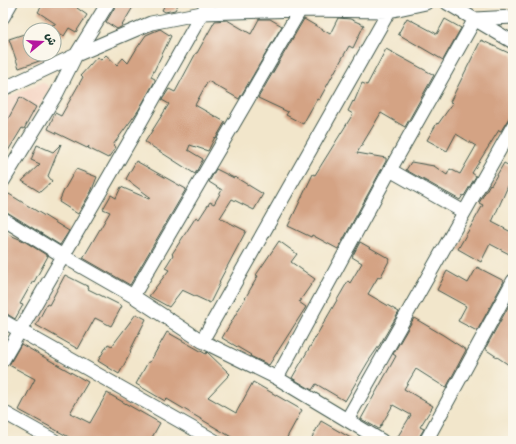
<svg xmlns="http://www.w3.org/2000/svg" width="516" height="444" font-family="'Comic Neue','Playpen Sans Arabic',sans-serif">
<rect width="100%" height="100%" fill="#fbf7ec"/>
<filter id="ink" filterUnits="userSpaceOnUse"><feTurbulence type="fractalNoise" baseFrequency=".025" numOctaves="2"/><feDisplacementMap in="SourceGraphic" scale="8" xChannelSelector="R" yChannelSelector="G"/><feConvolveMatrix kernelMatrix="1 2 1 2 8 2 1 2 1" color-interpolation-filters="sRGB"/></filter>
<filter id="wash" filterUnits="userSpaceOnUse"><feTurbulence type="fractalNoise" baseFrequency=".012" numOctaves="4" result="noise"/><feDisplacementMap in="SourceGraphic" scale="16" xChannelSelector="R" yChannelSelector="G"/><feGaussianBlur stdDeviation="0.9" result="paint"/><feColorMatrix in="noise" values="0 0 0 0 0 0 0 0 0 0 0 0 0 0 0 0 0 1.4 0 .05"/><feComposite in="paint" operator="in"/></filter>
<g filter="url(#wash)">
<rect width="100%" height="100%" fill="#f2e6cb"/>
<!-- built -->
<path fill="#f5d3c1" d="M42,82l8,5 -23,39 -7,1 -17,28v-55z"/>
<g id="blocks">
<!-- building -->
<path fill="#d4a384" d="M44,3h36l-3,5 10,7 -11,17 -7,-4 -5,8 -16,-10 8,-2 -18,-12z
M116,3h11l6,4 -12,20 -4,2 -11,-7 9,-15z
M166,3h13l-4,7 -10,2 -3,-2z
M338,18l12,1 14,6 -11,23 -4,-2 -30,54 -2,-1 -14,25 -17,-9 2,-3 -30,-14 46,-79 26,15z
M407,18l30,16 8,-15 16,9 -18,32 -45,-26z
M259,19h11l12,7 -43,73 -31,-18 -13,24 30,17 -9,16 -1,-1 -7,14 -18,-6 -2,5 15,9 -8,15 -50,-32 24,-38 -7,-4 7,-11 6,3 21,-39h1l18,-32 12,-1 24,14z
M160,29l11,7 -20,41 4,2v2l-17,30 -25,34 3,2 -8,11 -20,-10 1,-2 -2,2 -39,-19 7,-16 6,3 22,-39 -2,-2 16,-18 4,3 5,-5 11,10 6,-7 5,5 9,-15 9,-13z
M30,32v22h24v2l-35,12 -10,-29z
M481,40l32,15v56l-12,20 -2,-1 -27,43 4,3 -12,20 -1,-1 -3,5 -54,-30 5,-8 23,4 13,9 3,-6 10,5 16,-28 -20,-12 -9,17 -20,-11 10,-17 1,1 15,-21 -3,-1z
M386,49l48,26 -29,52 -24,-14 -24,40 29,5v3l-48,88 -26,-14 -1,2 -23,-11 25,-52 2,1 38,-61 -5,-3 5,-10 1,1 8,-19 5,2z
M20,97l16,10 -12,22 -2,-1 -19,31v-41l4,3z
M61,144l-13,32 4,5 -12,11 -18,-11 18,-17 -9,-4 6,-15 16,7z
M136,161l50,28 -56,96 -47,-27 27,-46 -7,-3 8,-14 5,3 5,-11 28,12 1,-2 -24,-18z
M504,163l9,5v21l-5,-3 -16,36 21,11v23l-23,-12 -9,18 -23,-13 25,-44 -4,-2 11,-19 1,1z
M76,169l21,8 -6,15 -13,22 -19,-12 5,-12z
M216,169l18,9 1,-1 28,17 -9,16 -22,-11 -12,19 26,13 -27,51 1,1 -10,20 -28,-13 -13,17 -20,-11 20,-26 -4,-2 8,-13 -1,-1 24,-37 3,2 11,-17 4,2 8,-14 -13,-8z
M9,194l60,37 -9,14 -53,-33 -4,-1v-11z
M3,232l21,9 24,15 -14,26 -1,-1 -13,23 3,1 -8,14 -8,-5 -4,-1z
M279,241l18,13 -6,8 24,17 -16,23 7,5 -37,58 -19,-9 1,-1 -29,-17 36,-62 -2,-1z
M360,242l30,17 -10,19 -2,-1 -10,17 31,18 -20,34 -11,16 -23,39 -29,-17 -4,6 -20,-12 56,-97 2,2 12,-20 -10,-6z
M477,267l27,14 -27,50 -19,-10 8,-15 -29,-16 10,-19 21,12z
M65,275l24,12 -1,2 34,17 -11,20 -16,-8 -17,31 -42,-24 11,-21 2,1z
M513,298v60l-4,7 -24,-16z
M136,314l10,5 -16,32 1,1 -12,22 -21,-13 10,-17 4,2z
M414,318l29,17 23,15 -20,38 -30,-19 -12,20 29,17 -13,21 4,2 -5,8 -1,4h-23l16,-26 -18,-10 -14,24 -18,-10 35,-63 -3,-2z
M167,332l39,22 1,-2 23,22 -22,23 28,16 17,-31 49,28 -17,31h-47l-71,-42 -2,2 -29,-17 12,-22h2z
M21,344l67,38 -18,31 20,10 17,-30 53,30 -10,18h-74l-57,-31 16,-31 -26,-14z
M321,421l35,20h-46z"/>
</g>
</g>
<g filter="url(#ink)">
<use href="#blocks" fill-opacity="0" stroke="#3f564b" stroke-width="1"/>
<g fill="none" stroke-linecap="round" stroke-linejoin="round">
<!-- street casing -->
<g stroke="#3f564b" stroke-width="15">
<path id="street" d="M447,3l66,39
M3,17l8,-14
M3,89l73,-34 75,-32 51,-10 98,-3 89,1 37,-8
M390,170l74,42
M3,181l54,-88 19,-38 32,-52
M3,219l60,37 70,40 69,45 75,37 105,63
M133,296l167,-286
M3,321l212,120
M202,341l187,-330
M3,360l129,-223 76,-134
M277,378l113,-208 85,-151 38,-2
M3,412l52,29
M347,420l166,-294
M426,441l87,-160"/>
</g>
<!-- street -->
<use href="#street" stroke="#fff" stroke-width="13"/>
</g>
</g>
<!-- margin -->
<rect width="516" height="444" fill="none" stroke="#fbf7ec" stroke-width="16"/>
<!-- north arrow -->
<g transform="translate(42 42) rotate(72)"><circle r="19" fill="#fbf7ec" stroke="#a3ada2"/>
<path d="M0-3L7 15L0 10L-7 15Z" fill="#b5179e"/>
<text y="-6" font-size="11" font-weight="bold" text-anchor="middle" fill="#1f3d34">ش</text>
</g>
</svg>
